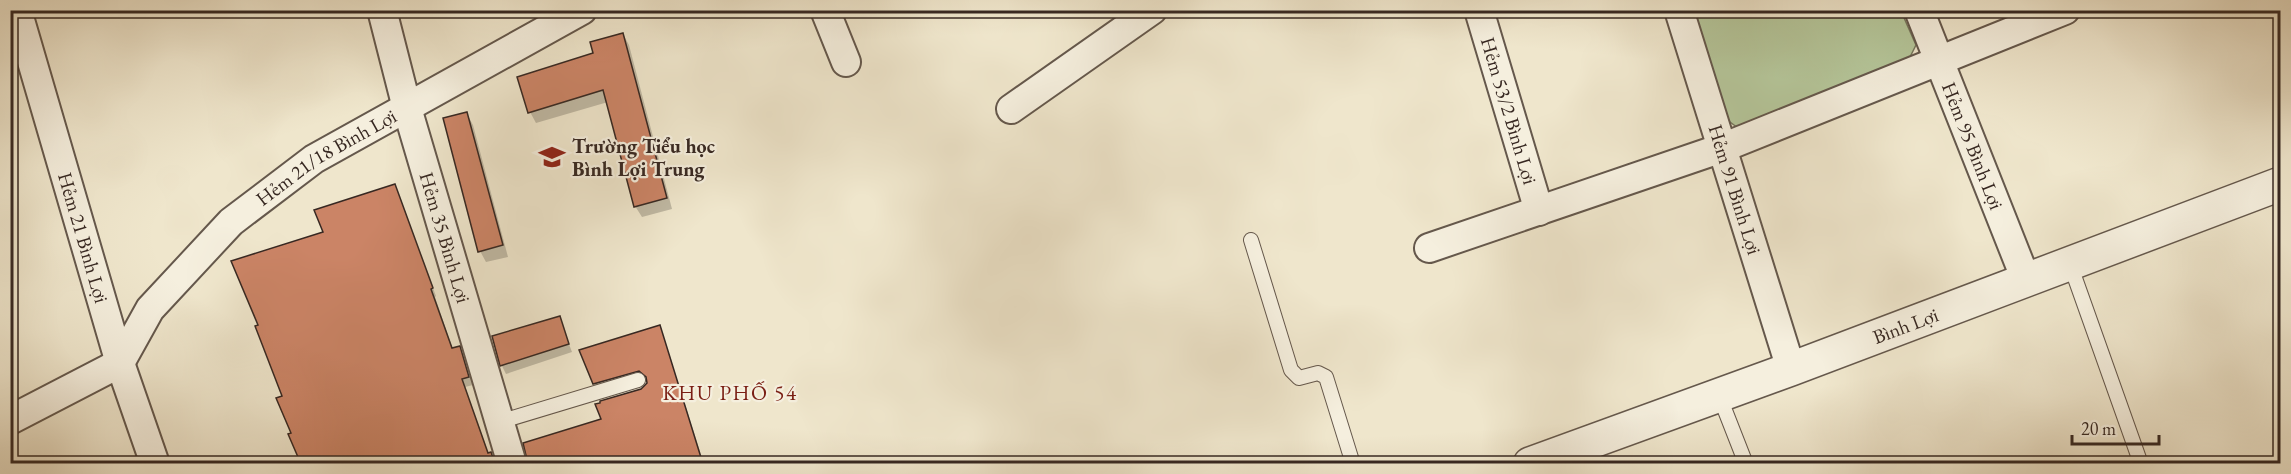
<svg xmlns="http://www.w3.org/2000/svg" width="2291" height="474" font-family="'EB Garamond',serif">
<rect width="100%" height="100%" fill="#efe6cc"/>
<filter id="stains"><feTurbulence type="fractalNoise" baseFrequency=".00333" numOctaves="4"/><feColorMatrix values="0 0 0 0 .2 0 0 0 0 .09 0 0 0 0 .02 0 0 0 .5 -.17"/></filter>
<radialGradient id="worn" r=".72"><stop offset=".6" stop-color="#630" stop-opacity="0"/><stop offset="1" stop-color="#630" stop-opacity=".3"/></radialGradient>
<!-- green -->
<path fill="#b5c69a" stroke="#76775e" stroke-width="1.5" d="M1692,11h209l15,34 -7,14 -171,69 -12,-9z"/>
<!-- shadow -->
<path fill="#0003" d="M623,34l6,11 43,164 -30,8 -7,-11 -27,-104 -72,21 -6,-11 65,-58z
M467,114l6,11 35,132 -22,5 -6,-11z
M398,194l38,102 -1,1 18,53 6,-2 5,8 9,29 -8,2 24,68 2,-1 5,10h-194l-18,-67 41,-164z
M559,318l13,34 -66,22 -4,-8 -9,-28z
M659,327l4,8 41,129h-175l74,-44 45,-37 -3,-4 -46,13 -5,-8z"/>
<!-- building -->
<path fill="#cb8466" stroke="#372822" stroke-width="1.5" d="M623,33l44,165 -33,9 -31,-117 -75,23 -11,-36 76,-24 -3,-11z
M467,112l36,133 -25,7 -35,-134z
M395,184l38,104 -2,1 21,59 8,-2 9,31 -7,2 26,74 3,-1 4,12h-194l-13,-30 3,-1 -15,-35 6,-2 -27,-70 3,-1 -27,-64 92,-29 -9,-22z
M560,316l9,28 -69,22 -8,-30z
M660,325l43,139h-175l-5,-21 78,-24 -6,-15 5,-1v-2l41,-12 6,-6 -1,-6 -7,-6 -46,13 -14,-34z"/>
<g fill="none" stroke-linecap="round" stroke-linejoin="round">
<!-- service casing -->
<g stroke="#65584c" stroke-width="16">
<path id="service" d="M1251,240l40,130 8,8 19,-5 8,4 27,87
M2070,264l71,200
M1719,395l27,69
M499,422l139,-42"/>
</g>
<!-- minor casing -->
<g stroke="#65584c" stroke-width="32">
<g id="minor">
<path id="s1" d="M17,10l103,353 35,101"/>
<path id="s2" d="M382,10l25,98 105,356"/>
<path d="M825,10l21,52"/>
<path id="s3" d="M1479,10l60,201"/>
<path id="s4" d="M1679,10l112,359"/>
<path id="s5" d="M1919,10l107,270"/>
<path d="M1011,109l141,-99"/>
<path d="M1429,248l293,-100 343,-138"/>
<path id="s6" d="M120,363l30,-54 81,-87 83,-63 268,-149"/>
<path d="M10,420l110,-57"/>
</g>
</g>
<!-- tertiary casing -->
<g stroke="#65584c" stroke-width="36">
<g id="tertiary">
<path id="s7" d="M1530,464l261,-95 489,-185"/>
</g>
</g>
<!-- service -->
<use href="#service" stroke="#f5efde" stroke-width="14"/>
<!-- minor -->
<use href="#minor" stroke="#f5efde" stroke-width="28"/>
<!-- tertiary -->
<use href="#tertiary" stroke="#f5efde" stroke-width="33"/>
</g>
<!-- icons -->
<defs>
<g id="school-bare" transform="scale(2.07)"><path d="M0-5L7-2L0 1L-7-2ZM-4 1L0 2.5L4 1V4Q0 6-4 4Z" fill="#8f2418" stroke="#f5efde" stroke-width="2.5" paint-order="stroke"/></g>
</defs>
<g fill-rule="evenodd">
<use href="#school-bare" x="552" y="157"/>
</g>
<g text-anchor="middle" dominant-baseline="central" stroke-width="4.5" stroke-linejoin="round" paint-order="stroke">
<!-- street labels -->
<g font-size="20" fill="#372822" stroke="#f5efde">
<text stroke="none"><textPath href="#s3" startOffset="105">Hẻm 53/2 Bình Lợi</textPath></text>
<text stroke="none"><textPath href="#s5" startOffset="146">Hẻm 95 Bình Lợi</textPath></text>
<text stroke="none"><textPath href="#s6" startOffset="296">Hẻm 21/18 Bình Lợi</textPath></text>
<text stroke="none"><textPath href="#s4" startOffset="188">Hẻm 91 Bình Lợi</textPath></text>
<text stroke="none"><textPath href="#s2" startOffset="236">Hẻm 35 Bình Lợi</textPath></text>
<text stroke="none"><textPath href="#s1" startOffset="237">Hẻm 21 Bình Lợi</textPath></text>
<text stroke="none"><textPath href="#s7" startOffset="400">Bình Lợi</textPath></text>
</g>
<!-- poi labels -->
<g font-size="20" font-weight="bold" fill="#372822" stroke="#f5efde" text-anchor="start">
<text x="572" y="146">Trường Tiểu học<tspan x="572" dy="23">Bình Lợi Trung</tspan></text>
</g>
<!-- neighbourhood labels -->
<g font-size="21" letter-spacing="1.5" fill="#7a1f14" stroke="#f5efde">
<text x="730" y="392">KHU PHỐ 54</text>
</g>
</g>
<!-- margin -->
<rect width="2291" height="474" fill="none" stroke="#efe6cc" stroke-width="36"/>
<rect x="12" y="12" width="2267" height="450" fill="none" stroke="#372822" stroke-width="3"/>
<rect x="18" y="18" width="2255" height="438" fill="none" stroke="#372822" stroke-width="1.5"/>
<!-- scale -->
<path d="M2072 435v9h87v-9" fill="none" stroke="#372822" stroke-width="3"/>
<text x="2081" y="435" font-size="18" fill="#372822" stroke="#f5efde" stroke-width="4.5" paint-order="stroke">20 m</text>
<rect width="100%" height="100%" filter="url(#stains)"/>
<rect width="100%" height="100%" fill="url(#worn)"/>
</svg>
